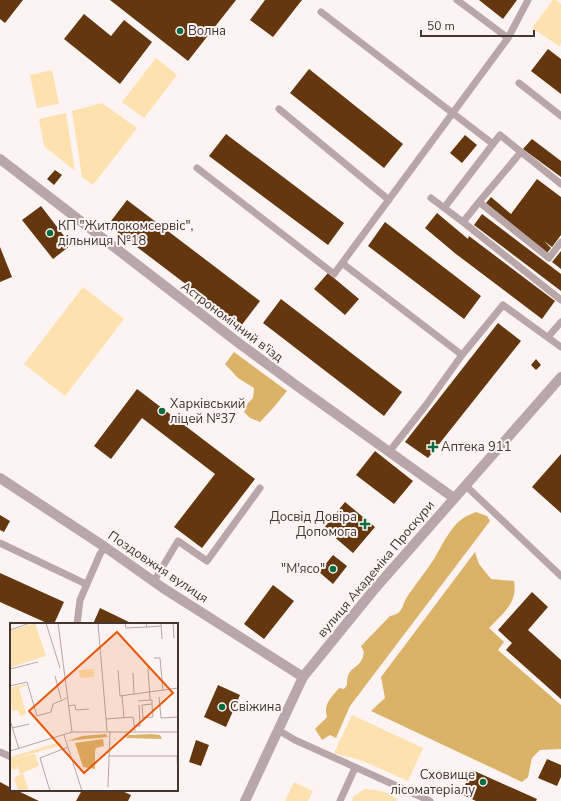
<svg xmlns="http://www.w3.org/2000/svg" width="561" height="801" font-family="'Nunito Sans',sans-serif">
<rect width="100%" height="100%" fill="#fcf4f2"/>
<!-- green -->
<path fill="#fde2af" d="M553,0h3l5,4v40l-2,2 -27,-18z
M156,58l21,17 -33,43 -22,-16z
M52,70l7,34 -22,4 -7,-33z
M102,103l35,25 -44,57 -11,-8 -10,-66z
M66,113l9,58 -31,-25 -5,-27z
M83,287l41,32 -59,77 -41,-32z
M352,715l71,33 -15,33 -45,-20 -29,-8z
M294,782l19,9 -5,10h-23z
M365,789c12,1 21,2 31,9l1,3h-45l2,-5z"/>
<!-- forest -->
<path fill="#dab369" d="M234,352l53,39 -13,16 -14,15 -10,-4 -6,-6 4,-9 5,-5 1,-10 -16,-10 -13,-14z
M476,512l11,4 3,5 -140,185 -14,32 -6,-3 -8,5 -7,-11c4,-5 8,-7 12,-12 -4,-13 4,-19 12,-29l5,1 3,-4c0,-17 6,-13 14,-24 2,-2 2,-6 3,-9l-3,-6 29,-30c14,-3 11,-9 17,-19 8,-13 19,-25 27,-38 8,-13 17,-34 31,-42 3,-2 7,-3 11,-5z
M475,552l4,12 12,15 23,2c4,22 -11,32 -25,47l15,14 -6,8 63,55v44l-21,1 -8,8 -4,19 -6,5 -151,-71 14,-13 -4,-21z"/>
<!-- building -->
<path fill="#64370e" d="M0,0h23l-18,23 -5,-4z
M110,0h126l-48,61z
M265,0h37l-29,37 -23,-17z
M479,0h38l-14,19z
M84,14l27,22 13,-16 28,22 -32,42 -56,-45z
M548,49l13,10v35l-30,-23z
M309,69l94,75 -19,24 -94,-75z
M226,134l118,89 -16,22 -119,-89z
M465,135l12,10 -15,18 -12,-10z
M532,139l29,22v16l-38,-28z
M55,170l7,5 -8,10 -7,-6z
M537,179l24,18v38l-9,12 -8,-6 7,7 -4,5 -61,-50 5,-6 20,17z
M127,200l133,101 -19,25 -133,-101z
M41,206l30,39 -18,14 -31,-39z
M437,213l31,26 1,-3 86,65 -13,18 -86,-65 -31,-26z
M482,214l79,60v17l-87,-66z
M385,222l96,74 -17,23 -96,-73z
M0,247l12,30 -12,5z
M561,251v18l-9,-7z
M328,273l31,26 -14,16 -31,-26z
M281,299l121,93 -18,24 -121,-93z
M498,323l23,18 -93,117 -23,-16z
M536,359l5,6 -5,5 -5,-5z
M137,389l118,90 -53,69 -28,-21 41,-53 -73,-56 -31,41 -17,-13z
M375,451l38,30 -19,23 -38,-29z
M561,454v59l-29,-26z
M345,502l30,25 -22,26 -29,-25z
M0,515l10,6 -6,11 -4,-2z
M333,555l14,11 -14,18 -14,-12z
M0,573l64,29 -10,22h-5l-49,-22z
M273,585l21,16 -30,38 -20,-15z
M532,592l16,15 -20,23 33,30v39l-55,-49 6,-7 -14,-13z
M100,608l33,16h-40z
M218,685l22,10 -14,32 -22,-10z
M196,740l13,5 -8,21 -12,-4z
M547,759l14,6v12l-4,9 -19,-8z
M472,770l65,29 -1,2h-60l-15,-7z
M0,782l11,6v2h5l23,11h-39z
M82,790h38l11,5 -3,6h-52z"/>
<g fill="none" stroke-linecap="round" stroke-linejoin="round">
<!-- service -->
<path stroke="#b8a6a9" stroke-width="7" d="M457,0l51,38
M321,12l172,132 7,-9 61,49
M519,83l42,33
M279,109l110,91
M521,152l-42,50 70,56 12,-16
M197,168l137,106 174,-236 20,-38
M431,198l32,24 16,-20
M444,208l49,-64
M463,222l98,78
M342,263l120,92
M548,337l13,-15
M389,452l37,-47 36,-50 41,-50 58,42
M465,485l96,91
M0,543l86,41
M154,581l24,-40 29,20 53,-73
M77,624l3,-24 20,-46 5,-7
M278,730l17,10 135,61
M0,752l11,5
M340,801l15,-33"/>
<!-- minor -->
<path stroke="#b8a6a9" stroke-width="10" d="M0,159l240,185 57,42 157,112
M0,478l105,69 58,41 140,89"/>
<!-- tertiary -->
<path stroke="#b8a6a9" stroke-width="10" d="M245,801l58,-124 69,-85 189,-215"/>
</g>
<!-- markers -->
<g fill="#0c6b3f" stroke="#fcf4f2" stroke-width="1.5">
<circle cx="180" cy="31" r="4"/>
<circle cx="50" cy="233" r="4"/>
<circle cx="162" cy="411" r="4"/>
<path d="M431 441h4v4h4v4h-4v4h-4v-4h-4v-4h4z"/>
<path d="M363 518h4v4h4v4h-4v4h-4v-4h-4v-4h4z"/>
<circle cx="333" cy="569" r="4"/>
<circle cx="222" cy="707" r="4"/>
<circle cx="483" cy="782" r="4"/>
</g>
<g text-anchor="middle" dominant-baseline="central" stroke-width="4" stroke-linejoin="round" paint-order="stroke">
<!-- poi labels -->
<g font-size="13" fill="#453632" stroke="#fcf4f2" text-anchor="start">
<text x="188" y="31">Волна</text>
<text x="58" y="226">КП "Житлокомсервіс",<tspan x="58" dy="15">дільниця №18</tspan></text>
<text x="170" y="404">Харківський<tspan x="170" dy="15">ліцей №37</tspan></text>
<text x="441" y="447">Аптека 911</text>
<text x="357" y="517" text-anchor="end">Досвід Довіра<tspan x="357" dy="15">Допомога</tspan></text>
<text x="325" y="569" text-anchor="end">"М'ясо"</text>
<text x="230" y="707">Свіжина</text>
<text x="475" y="775" text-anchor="end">Сховище<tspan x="475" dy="15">лісоматеріалу</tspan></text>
</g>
<!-- street labels -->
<g font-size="13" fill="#453632" stroke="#fcf4f2">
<text transform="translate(232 322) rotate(37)">Астрономічний в'їзд</text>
<text transform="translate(158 567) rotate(34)">Поздовжня вулиця</text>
<text transform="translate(376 569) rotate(-50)">вулиця Академіка Проскури</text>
</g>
</g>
<!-- overview -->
<g transform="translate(10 623)">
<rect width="168" height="168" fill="#fcf4f2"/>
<path d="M25,0l11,33 -35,11 -1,-36zM84,46v8l-14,1 -1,-8zM15,61l1,2 -7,2 7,26 -6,2 -2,-6 -6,1 -2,-23zM50,119l1,3 -47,14 21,-5 4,12 -19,8 -4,-11 1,6 -5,1 -2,-13zM13,150l6,18h-11l-4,-13z" fill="#fde2af"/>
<path d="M96,111l2,3 -41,4 15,-5zM141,111l9,1 2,4 -36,-1 2,-3zM93,116l1,7 -8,2 -1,3v18l-12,-2 -8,-24z" fill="#dab369"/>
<path fill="none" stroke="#b3a8a5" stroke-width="1" d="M36,0l14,45M48,0l14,109M88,0l9,108M115,0l1,5 21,-1 -1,-4M151,0l1,16M163,0l1,15M137,4l14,-1M0,7l20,-7M144,35h6l3,33M138,45l2,32h2v4l1,13 -10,1 -1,-13 10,-1M0,46l28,-7M108,47l2,26 58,-8M123,50l1,21M45,53l6,23M0,63l17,-4 10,34 14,-4 2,-8 14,-6M112,72l2,23M149,74l2,21 17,-1M128,78l12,-1M58,83l7,-1 1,5 13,-1M96,96l27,-2 2,14M0,97l9,29M124,103h6l-1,-21M2,105l17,-4M54,112l18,56M0,128l62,-19h106M99,133h69M167,133l1,17M98,164l2,-56M40,168l-10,-33 28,-11"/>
<path fill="#e8590c" fill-opacity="0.15" stroke="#e8590c" stroke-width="2" d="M107,9l56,61 -89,80 -55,-62z"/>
<rect width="168" height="168" fill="none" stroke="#453632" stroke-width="2"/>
</g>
<!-- scale -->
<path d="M421 30v6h113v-6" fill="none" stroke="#453632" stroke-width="2"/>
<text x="427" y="30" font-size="12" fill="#453632" stroke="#fcf4f2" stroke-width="3" paint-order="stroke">50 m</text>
</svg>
